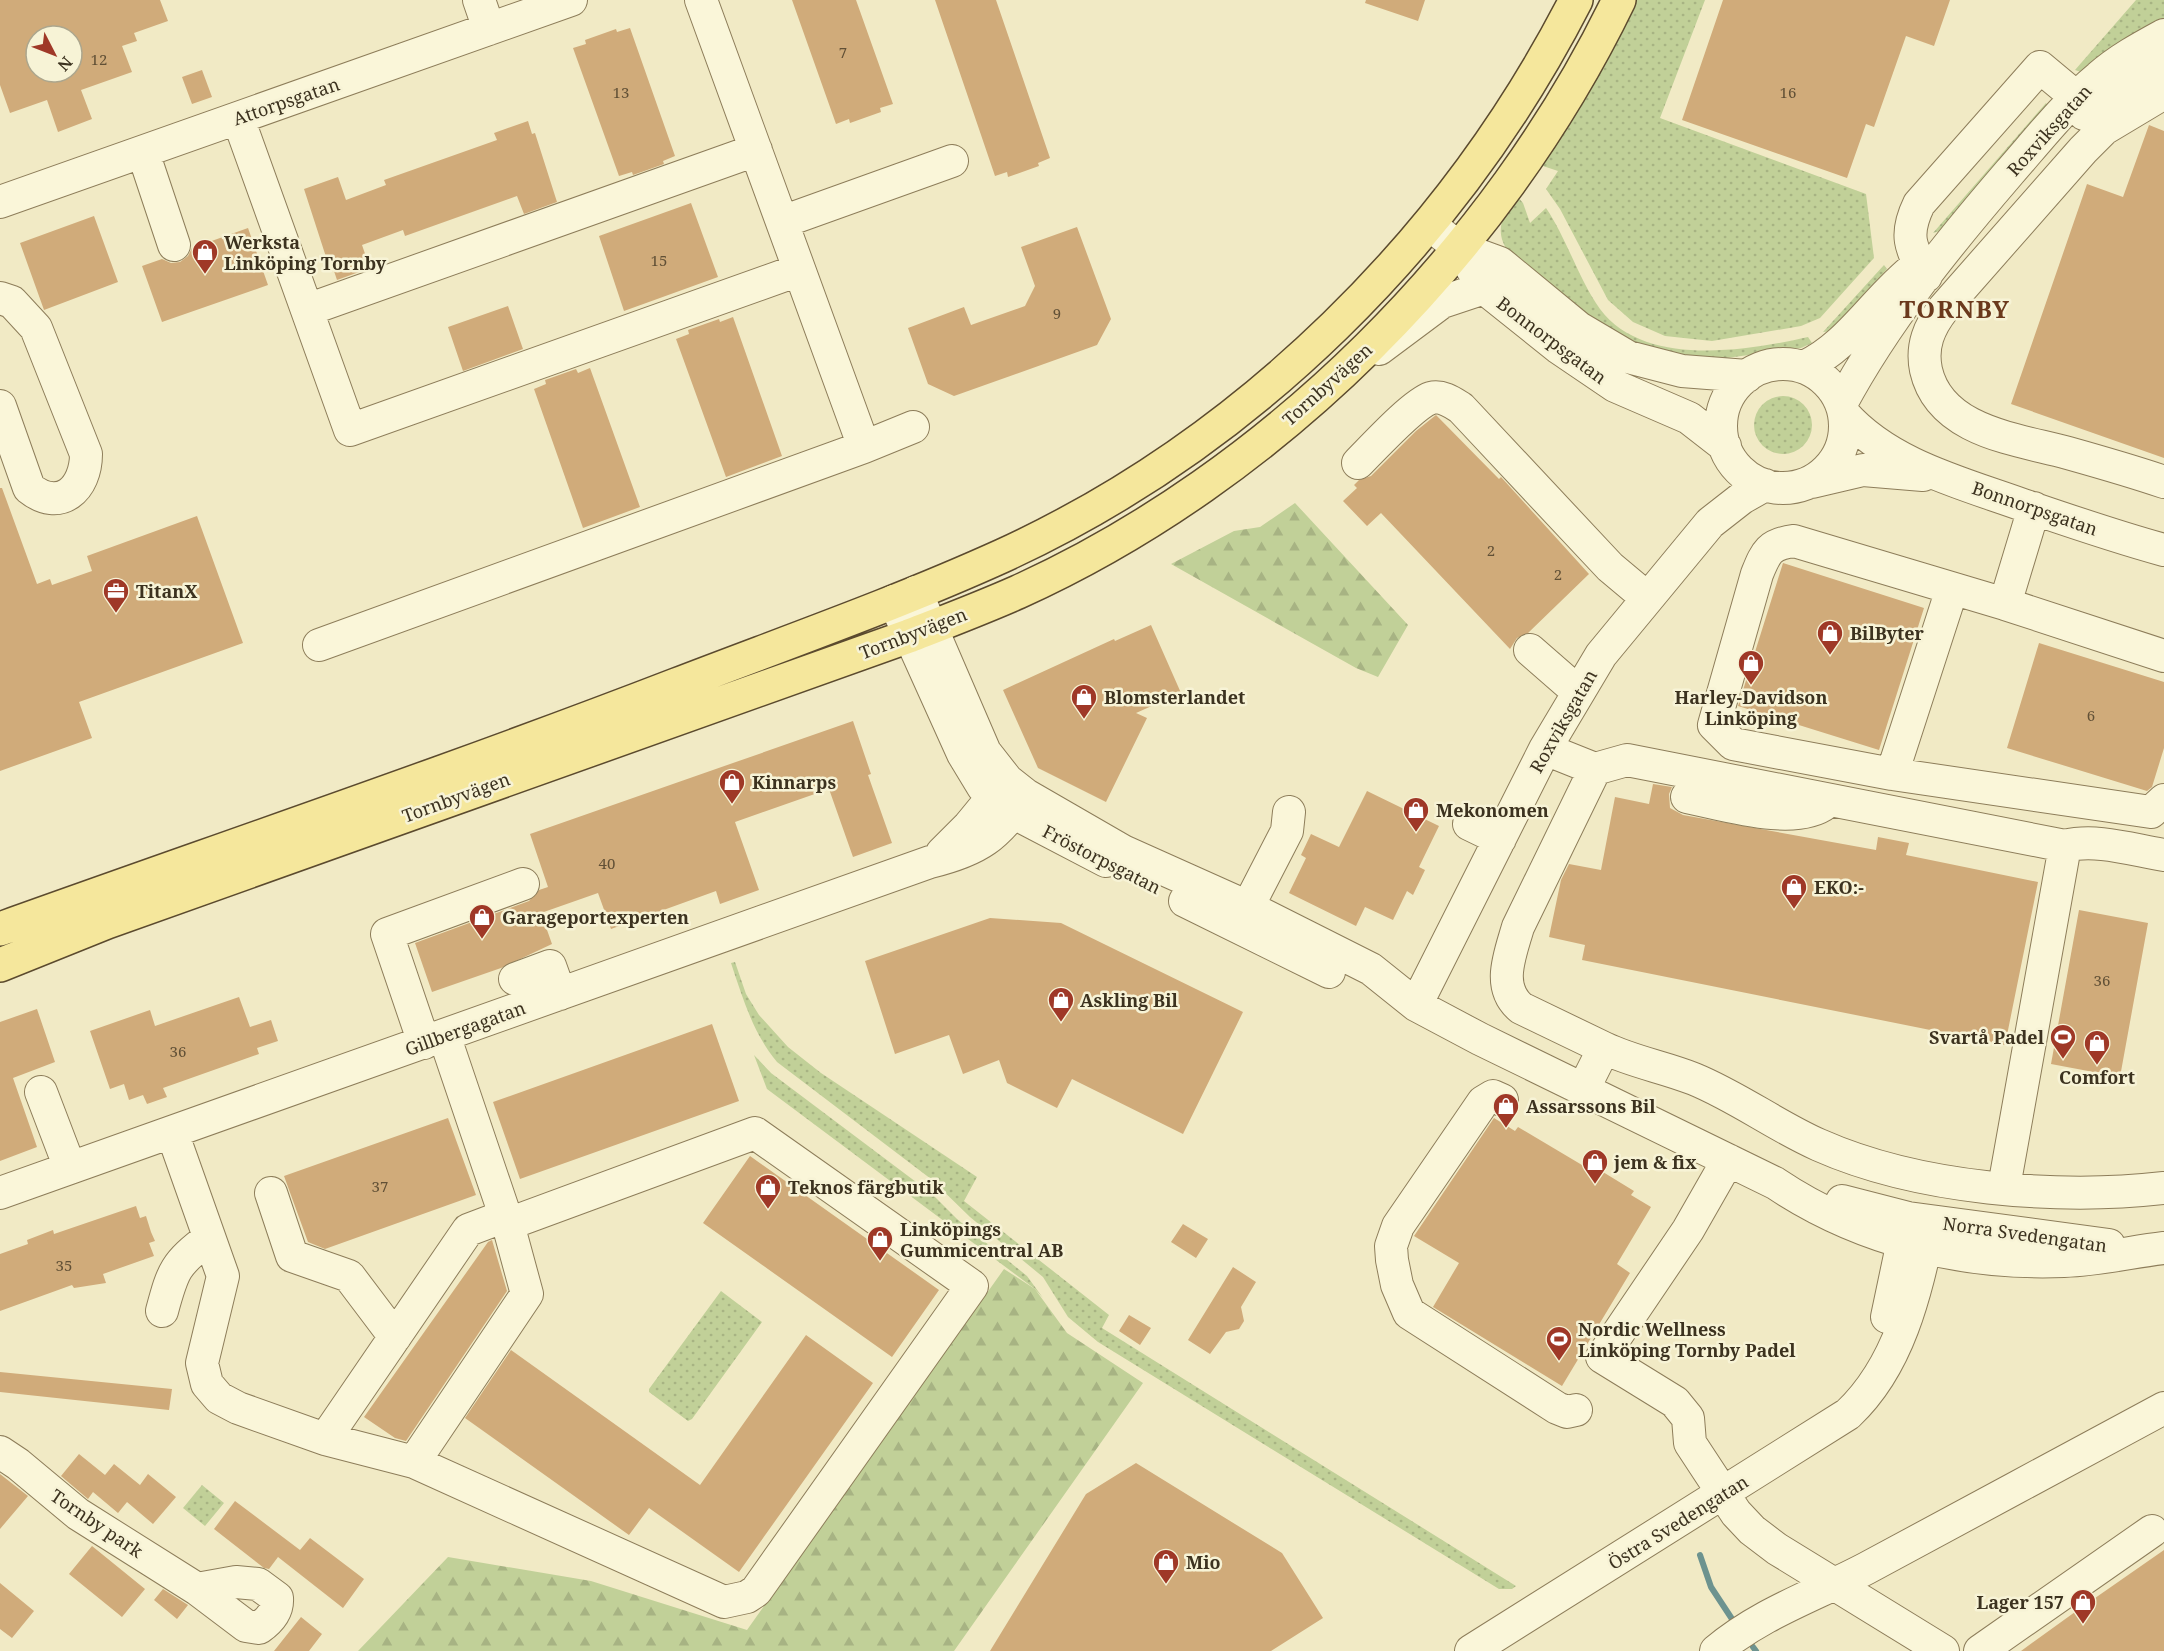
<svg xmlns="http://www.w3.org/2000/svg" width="2164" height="1651" font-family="'Noto Serif',serif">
<defs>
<pattern id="green-dots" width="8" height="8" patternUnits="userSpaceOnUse" patternTransform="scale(1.5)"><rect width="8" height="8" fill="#c1d098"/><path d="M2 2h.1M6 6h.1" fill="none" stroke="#a7b383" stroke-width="1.8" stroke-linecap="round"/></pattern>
<pattern id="forest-firs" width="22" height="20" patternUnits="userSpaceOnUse" patternTransform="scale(1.5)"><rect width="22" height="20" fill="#c1d098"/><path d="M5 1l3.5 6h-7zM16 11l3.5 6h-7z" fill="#a7b383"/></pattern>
</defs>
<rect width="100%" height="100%" fill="#f1eac5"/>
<!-- green -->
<path fill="url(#green-dots)" d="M1635,0h70l-45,118 206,76 8,64 -54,60 -19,8 -89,15 -47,-5 -32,-14 -25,-22 -48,-91 -14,-20 12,-18 -21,-7z
M2136,0h28v21l-83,51 -6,-2z
M2046,103l2,3 -108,125 -7,2z
M1516,195l7,8 7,20 16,-15c21,31 32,70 54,101 44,59 146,42 208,28l4,6 -11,5 -82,11h-26l-64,-17 -47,-29 -72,-59c-17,-22 -8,-38 6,-59z
M1884,265l3,4 -55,62 -9,1z
M1754 425a29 29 0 1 1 58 0a29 29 0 1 1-58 0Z
M735,962l11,32 13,21 29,32 33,26 156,104 -13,24 145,114 -7,13 414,258 -4,3h-13l-401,-247 -30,-25 -25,-40 -73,-60 -39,-38 -154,-117c-24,-29 -34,-63 -46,-99z
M754,1055l17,18 161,121 25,25 70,57 16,22 -8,-9 -268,-200z
M721,1291l41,31 -70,97 -4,2 -39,-29v-3z
M202,1485l22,18 -19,23 -22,-18z"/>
<!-- forest -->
<path fill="url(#forest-firs)" d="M1295,503l113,122 -30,52 -22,-9 -185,-104 63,-33 26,-4z
M1004,1269l31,20 32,44 76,50 -189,268h-596l90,-94 143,24 156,49z"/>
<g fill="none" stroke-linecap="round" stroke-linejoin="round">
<!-- stream -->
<path stroke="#6d938f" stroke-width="6" d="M1700,1555l11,32 21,32
M1753,1647l3,4"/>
</g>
<!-- building -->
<path fill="#d0ab7a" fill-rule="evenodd" d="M0,0h160l8,21 -34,12 3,8 -15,5 10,26 -51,18 11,29 -34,13 -11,-32 -37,13 -10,-28zM36,36h36v36h-36z
M792,0h64l37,104 -13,4 1,4 -31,11 -1,-4 -13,5z
M935,0h61l54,158 -12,5 1,3 -31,11 -1,-5 -12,4z
M1366,0h59l-7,21 -53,-18z
M1723,0h227l-16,46 -28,-10 -32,91 -8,-3 -19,54 -165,-58z
M630,28l45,128 -12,5 1,3 -31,11 -1,-3 -13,4 -46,-128 13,-4 -1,-4 31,-11 1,3z
M202,70l10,27 -20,7 -10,-27z
M528,121l4,13 3,-1 22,69 -33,12 -7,-18 -112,40 -2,-6 -41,15 8,23 -33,12 -7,-21 -3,1 -23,-71 34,-12 8,23 40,-15 -2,-5 113,-40 -3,-7z
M2149,125l15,6v327l-153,-54 76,-220 36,13z
M691,203l27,74 -94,34 -25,-75z
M94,216l24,66 -74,28 -24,-67z
M1077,227l34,92 -14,26 -143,51 -26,-12 -20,-56 56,-21 7,18 54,-19 10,-20 -14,-39z
M248,228l20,57 -106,37 -20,-56 20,-7 9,4 9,-1 8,-6 4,-8z
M508,306l15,43 -60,22 -15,-44z
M733,317l49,139 -56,21 -50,-138 13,-5 -1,-4 31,-11 1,3z
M590,368l50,139 -57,21 -49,-139 12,-5 -1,-4 31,-11 2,4z
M1436,415l63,64 2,-2 88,97 -61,59 -11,5 -7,11 -129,-136 -14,13 -24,-25 14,-13 -3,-3 5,-5 12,-4 45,-45z
M0,488h2l35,96 13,-5 2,6 40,-14 -5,-15 110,-40 46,127 -164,59 13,36 -92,33z
M1783,563l141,45 -45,142 -141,-44z
M1151,625l30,68 -45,20 11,5 -41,84 -68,-34 -35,-78 111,-51 1,2z
M2039,643l125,39v66l-12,39 -5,4 -140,-43z
M853,721l18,53 -3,1 24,68 -39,14 -24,-68 -94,33 24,68 -39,14 -4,-13 -105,38 -13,-36 -57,20 11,31 -51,24 -69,24 -17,-49 114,-42 10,-11 9,-3 -18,-53z
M1653,784l19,3 -3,7 1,14 13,7 193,35 2,-13 31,6 -3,12 132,27 -33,163 -423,-85 3,-15 -36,-8 12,-57 8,-16 32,6 14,-73 34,7z
M1367,791l72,35 -20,41 6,3 -12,25 -6,-4 -14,29 -28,-13 -9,19 -67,-33 17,-35 -5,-3 10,-21 28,13z
M2079,910l69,13 -28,154 -69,-13z
M990,918l71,5 182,89 -60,122 -111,-55 -15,29 -50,-25 -8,-23 -36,14 -14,-39 -54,19 -30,-93z
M239,997l11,30 21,-7 7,21 -21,7 2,6 -96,34 4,9 -20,7 -4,-9 -14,5 -5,-16 -14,5 -20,-58 60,-21 5,16z
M37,1009l18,53 -42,16 24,69 -37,14v-139z
M712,1024l27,77 -219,78 -27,-77z
M448,1118l28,77 -151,54 -17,-7 -24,-66z
M1494,1118l21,13 3,-4 64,38 3,-4 49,30 -3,4 20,12 -34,57 13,9 -68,113 -129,-79 26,-44 -45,-27z
M750,1156l189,134 -47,67 -189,-134z
M136,1206l4,12 6,-2 5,16 4,9 -6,2 5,13 -51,18 3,9 -32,5 -2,-3 -72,26v-57l28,-10 -1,-4 26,-10 1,4z
M1183,1224l25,15 -12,19 -25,-16z
M492,1240l15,51 -101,150 -11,-3 -31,-21 124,-175z
M1233,1267l23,15 -15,25 3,14 -5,8 -13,3 -16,22 -22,-14z
M1129,1315l22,13 -11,17 -21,-14z
M806,1335l67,48 -134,189 -90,-64 -20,27 -164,-117 46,-68 189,135z
M0,1372l172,17 -3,21 -169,-18z
M79,1454l26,21 9,-11 26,21 8,-11 28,23 -23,27 -26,-22 -9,11 -25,-21 -5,7 -27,-23z
M1136,1463l146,90 41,65 -52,33h-281l96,-157z
M0,1474l28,22 -28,33z
M235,1501l65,49 10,-12 54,41 -21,29 -65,-51 -9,12 -5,-1 -50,-39z
M92,1546l53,43 -23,28 -53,-43z
M2164,1550v101h-143l54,-39z
M0,1583l34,28 -22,27 -12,-9z
M163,1589l25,16 -11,14 -23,-19z
M301,1617l21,17 -13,17h-35z"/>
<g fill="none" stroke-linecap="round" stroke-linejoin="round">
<!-- minor casing -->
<g stroke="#8d7d5a" stroke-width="34">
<path id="minor" d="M479,0l10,29
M2164,93l-60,36 -21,21 -139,158c-15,19 -23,38 -18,62 14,62 91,69 142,83 32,9 64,18 96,29
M2084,114l80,-54
M238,118l112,312 449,-160
M143,152l31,93
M0,202l571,-202
M782,222l170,-61
M1429,224l30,24 41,15 79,65 49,29 54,14 65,5
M1459,248l25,40 75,60 56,38 74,32 36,28
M1926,276c-16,-29 -22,-41 -7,-72l121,-137 36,30
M0,298l12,4 24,26 50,126c0,35 -26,59 -57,34l-29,-82
M307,310l449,-160
M1379,349l63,-47 42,-14
M1721 426a62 62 0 1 1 124 0a62 62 0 1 1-124 0Z
M1804,367c46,-21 73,-71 113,-101
M1841,404c45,-84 107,-160 168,-231 29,-33 56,-68 90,-96 19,-17 43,-30 65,-42
M1844,414c45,51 118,69 179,91 47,16 93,32 141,45
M864,447l49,-20
M1358,463c15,-15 55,-59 73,-65 11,-3 22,5 30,10l149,159 37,31
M1812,482l51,-12 60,5
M916,592l69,160 22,28 19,15 97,56 125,56 123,62 45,36 64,34 295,144c85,57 187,82 289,78 34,-1 67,-9 100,-13
M894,601l69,153 20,33 31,26 92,48
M2005,604l29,-96
M319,645l545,-198 -163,-447
M1530,650l47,41
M2164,656l-159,-52 -211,-63c-25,3 -28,11 -37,33l-43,151 19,19 159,30 259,38 13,-12
M1545,749l50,20 -77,158c-8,28 -22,60 3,81l83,40
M1595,769l32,-9 438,86c31,-8 68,4 99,9
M1892,774l60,-185
M1687,797c36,7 109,30 139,6
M1469,824l31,15
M942,853l27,-27 37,-45
M1185,901l144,71
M1238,926l49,-95 2,-19
M515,979l35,-13 10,28
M1416,1005l129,-256 56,-94 109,-132 32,-25 23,-13
M424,1043l-37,-109 136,-50
M1583,1090l21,-42c29,14 60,19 90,31 44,18 82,47 125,66 99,44 239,55 345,43
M41,1092l29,76
M1502,1100l-9,-4 -10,6 -85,124 -7,20 1,14 5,25 12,28 148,95 10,4 9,-2
M172,1132l51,144 -21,87 5,21 12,14 19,10 87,31 89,23 310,140 23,-5 9,-6 216,-305 -217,-153 -247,91 -64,-189
M1728,1160l-40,70 -86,127 73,45 13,16 2,25 46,70 16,17 25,19 166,102
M2004,1187l61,-341
M0,1193l930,-331c49,-12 67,-25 96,-67
M271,1193l21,63 57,20 46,61
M1842,1201l66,17 201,27
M162,1311c11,-41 13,-47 47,-73
M1887,1317l20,-95
M325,1439l143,-209 37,-14
M0,1452l18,12 60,50 119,75
M414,1462l113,-168 -19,-70
M236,1582l22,2 19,14c1,13 -8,23 -18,30l-13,-2 -49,-37z
M1471,1651l377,-237c53,-50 68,-124 83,-192
M1716,1651c45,-38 100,-56 151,-83 99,-53 198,-107 297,-160
M1980,1651l172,-120"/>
</g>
<!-- major casing -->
<g stroke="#5b4a2e" stroke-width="36">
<path id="major" d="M0,929c226,-81 453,-158 676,-244 109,-42 220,-81 326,-129 246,-113 451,-316 574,-556
M0,965l107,-43 802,-286c36,-14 73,-28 109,-44 256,-116 479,-340 601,-592"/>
</g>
<!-- minor -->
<use href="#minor" stroke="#faf6d9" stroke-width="32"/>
<!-- major -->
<use href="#major" stroke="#f5e79c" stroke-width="33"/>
</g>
<!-- icons -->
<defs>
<g id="shop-pin" transform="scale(1.35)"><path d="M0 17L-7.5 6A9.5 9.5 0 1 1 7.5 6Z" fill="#9f3827" stroke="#f7f3d6"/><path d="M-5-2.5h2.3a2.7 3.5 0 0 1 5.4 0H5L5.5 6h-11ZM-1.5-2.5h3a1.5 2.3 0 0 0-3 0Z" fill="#fff"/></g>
<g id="office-pin" transform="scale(1.35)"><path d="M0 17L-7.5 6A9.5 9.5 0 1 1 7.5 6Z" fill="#9f3827" stroke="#f7f3d6"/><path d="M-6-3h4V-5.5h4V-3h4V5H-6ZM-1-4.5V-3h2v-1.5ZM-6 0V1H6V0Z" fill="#fff"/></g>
<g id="stadium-pin" transform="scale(1.35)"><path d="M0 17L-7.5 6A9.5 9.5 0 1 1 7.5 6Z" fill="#9f3827" stroke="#f7f3d6"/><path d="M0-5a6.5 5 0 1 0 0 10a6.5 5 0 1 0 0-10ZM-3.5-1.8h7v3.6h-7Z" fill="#fff"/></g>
</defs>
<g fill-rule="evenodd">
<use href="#shop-pin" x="205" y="252"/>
<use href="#office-pin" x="116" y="591"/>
<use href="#shop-pin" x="1830" y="633"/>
<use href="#shop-pin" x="1751" y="663"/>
<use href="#shop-pin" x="1084" y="697"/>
<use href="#shop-pin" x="732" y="782"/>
<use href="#shop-pin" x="1416" y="810"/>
<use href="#shop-pin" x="1794" y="887"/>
<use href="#shop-pin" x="482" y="917"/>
<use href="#shop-pin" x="1061" y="1000"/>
<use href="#stadium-pin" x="2063" y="1037"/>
<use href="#shop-pin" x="2097" y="1043"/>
<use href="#shop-pin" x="1506" y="1106"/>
<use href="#shop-pin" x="1595" y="1162"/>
<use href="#shop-pin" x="768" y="1187"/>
<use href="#shop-pin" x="880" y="1239"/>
<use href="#stadium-pin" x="1559" y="1339"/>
<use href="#shop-pin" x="1166" y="1562"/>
<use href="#shop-pin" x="2083" y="1602"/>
</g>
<g text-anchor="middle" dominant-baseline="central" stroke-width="5" stroke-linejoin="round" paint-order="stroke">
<!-- number labels -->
<g font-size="15" fill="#615036">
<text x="843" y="52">7</text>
<text x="99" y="59">12</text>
<text x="621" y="92">13</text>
<text x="1788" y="92">16</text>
<text x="659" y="260">15</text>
<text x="1057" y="313">9</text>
<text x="1491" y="550">2</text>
<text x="1558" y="574">2</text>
<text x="2091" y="715">6</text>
<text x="607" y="863">40</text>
<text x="2102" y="980">36</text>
<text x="178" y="1051">36</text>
<text x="380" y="1186">37</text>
<text x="64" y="1265">35</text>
</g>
<!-- street labels -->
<g font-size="18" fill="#3c321f" stroke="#f7f3d6">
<text transform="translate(286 101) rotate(-19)">Attorpsgatan</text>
<text transform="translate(2049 130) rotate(-48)">Roxviksgatan</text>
<text transform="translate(1552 340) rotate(37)">Bonnorpsgatan</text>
<text transform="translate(1327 384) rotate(-42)">Tornbyvägen</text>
<text transform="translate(2035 508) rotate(19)">Bonnorpsgatan</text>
<text transform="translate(913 633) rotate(-21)">Tornbyvägen</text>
<text transform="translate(1563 721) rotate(-60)">Roxviksgatan</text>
<text transform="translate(456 797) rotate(-20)">Tornbyvägen</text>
<text transform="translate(1102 859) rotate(27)">Fröstorpsgatan</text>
<text transform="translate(465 1028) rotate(-20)">Gillbergagatan</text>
<text transform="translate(2025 1234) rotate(8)">Norra Svedengatan</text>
<text transform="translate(1678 1522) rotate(-32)">Östra Svedengatan</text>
<text transform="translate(97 1523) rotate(34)">Tornby park</text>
</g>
<!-- poi labels -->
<g font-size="18" font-weight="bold" fill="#3c321f" stroke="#f7f3d6" text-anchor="start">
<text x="224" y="242">Werksta<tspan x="224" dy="21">Linköping Tornby</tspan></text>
<text x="136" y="591">TitanX</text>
<text x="1850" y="633">BilByter</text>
<text x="1104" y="697">Blomsterlandet</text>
<text x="1751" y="697" text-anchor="middle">Harley-Davidson<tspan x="1751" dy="21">Linköping</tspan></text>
<text x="752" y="782">Kinnarps</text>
<text x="1436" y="810">Mekonomen</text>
<text x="1814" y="887">EKO:-</text>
<text x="502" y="917">Garageportexperten</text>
<text x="1080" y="1000">Askling Bil</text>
<text x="2044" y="1037" text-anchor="end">Svartå Padel</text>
<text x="2097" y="1077" text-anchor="middle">Comfort</text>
<text x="1526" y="1106">Assarssons Bil</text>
<text x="1614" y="1162">jem &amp; fix</text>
<text x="788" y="1187">Teknos färgbutik</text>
<text x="900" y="1229">Linköpings<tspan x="900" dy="21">Gummicentral AB</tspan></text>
<text x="1578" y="1329">Nordic Wellness<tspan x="1578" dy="21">Linköping Tornby Padel</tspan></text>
<text x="1186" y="1562">Mio</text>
<text x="2064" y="1602" text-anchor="end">Lager 157</text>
</g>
<!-- district labels -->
<g font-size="24" font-weight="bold" letter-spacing="1.5" fill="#6b391c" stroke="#f7f3d6">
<text x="1955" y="308">TORNBY</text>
</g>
</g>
<!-- north arrow -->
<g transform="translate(54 54) rotate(132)"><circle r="28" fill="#f7f3d6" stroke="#aca68d" stroke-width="1.5"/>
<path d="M0-4.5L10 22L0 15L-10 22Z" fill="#9f3827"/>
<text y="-9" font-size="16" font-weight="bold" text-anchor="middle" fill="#3c321f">N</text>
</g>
</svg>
